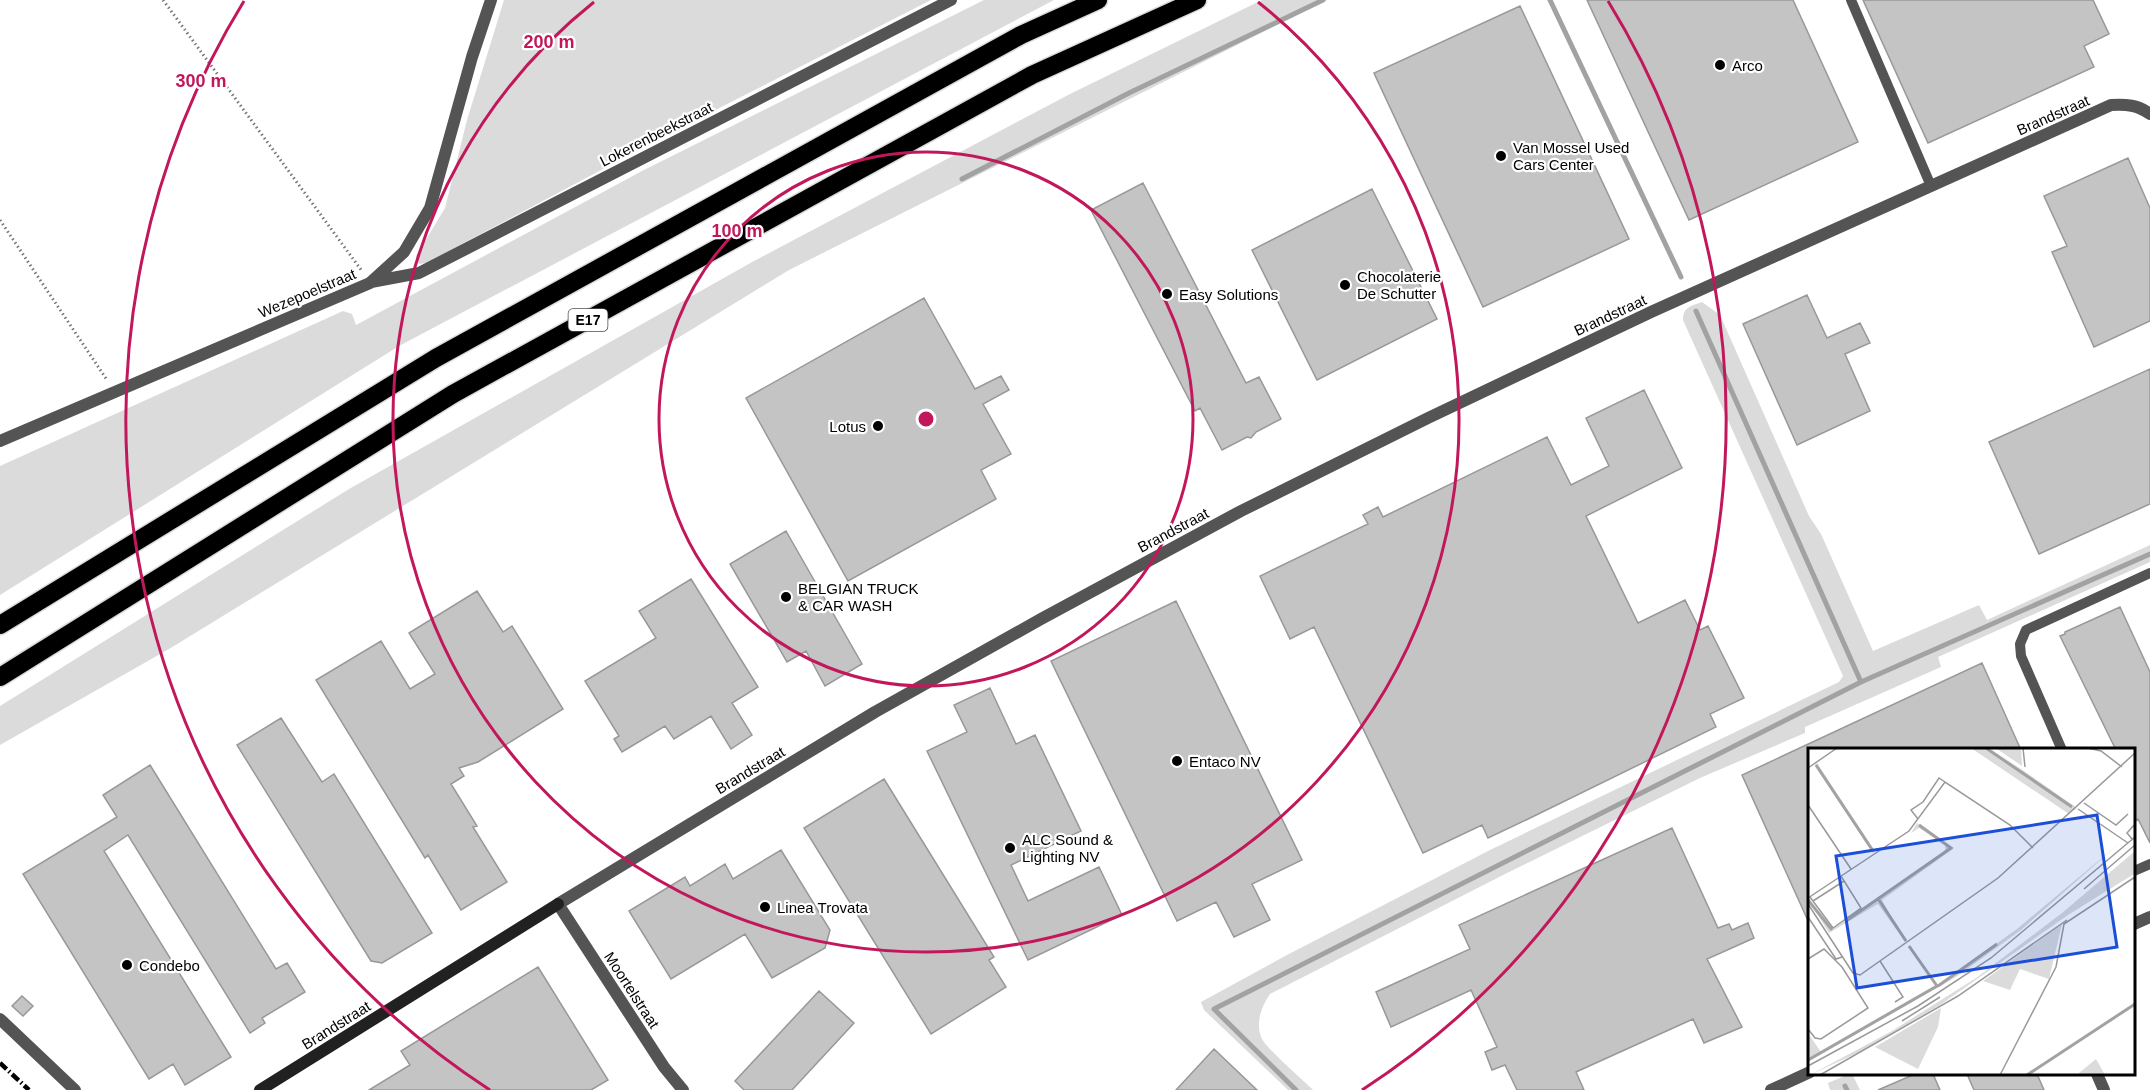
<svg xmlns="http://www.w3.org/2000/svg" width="2150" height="1090" font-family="Helvetica,sans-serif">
<rect width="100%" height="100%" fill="#fff"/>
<!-- green -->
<path fill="#dbdbdb" d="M504,0h427l-247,126 -258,137 -7,1 -3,-8 29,-48 22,-88z
M984,0h70l-655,346 -399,249v-129l343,-155 9,3 4,11 286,-154z
M1262,0h65l-538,270 -620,379 -169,96v-39l349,-217 405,-228 316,-167z
M1702,302l18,13 89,201 12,18 52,117 106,-46 8,15 163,-75v17l-212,95 3,10 -136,60v6l-105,45 -193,95 -237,121c-9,13 -15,30 -8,45 5,10 41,41 51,51h-25l-84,-80 -3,-8 86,-47 205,-106 347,-167 4,-6 -160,-356c0,-13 8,-14 19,-18z
M1849,1074h3l8,16h-30l-2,-7z"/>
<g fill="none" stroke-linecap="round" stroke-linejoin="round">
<!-- stream -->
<path stroke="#a2a2a2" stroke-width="5" d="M1550,0l131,277
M962,179l167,-86 194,-93
M1696,311l165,371
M1845,1086l2,4
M1296,1090l-82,-81 647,-327 289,-128"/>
</g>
<!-- building -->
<path fill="#c4c4c4" stroke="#989898" stroke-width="1.5" d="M1587,0h206l65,142 -169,78z
M1863,0h230l16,34 -25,12 10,21 -166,76z
M1520,6l109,233 -146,68 -109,-234z
M2128,158l22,50v113l-56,26 -42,-95 15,-6 -23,-50z
M1143,183l103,200 13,-6 22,42 -25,13 -5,6 -4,-1 -25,13 -22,-42 -5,3 -104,-201z
M1372,189l65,130 -120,61 -65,-130z
M1807,295l20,43 33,-15 10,20 -25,11 25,57 -73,34 -54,-121z
M924,298l51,91 26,-13 8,14 -26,14 28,50 -30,16 15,29 -148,82 -102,-183z
M2150,369v135l-111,50 -50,-112z
M1644,390l38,78 -96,48 52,107 47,-23 15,30 8,-4 36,72 -34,16 6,13 -190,93 -38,18 -6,-13 -59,28 -109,-226 -24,12 -30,-63 108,-52 -5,-9 15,-8 5,10 164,-80 24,48 38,-19 -23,-48z
M786,531l76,133 -37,22 -19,-35 -19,11 -57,-98z
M691,579l67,108 -26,16 20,32 -21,14 -20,-33 -37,23 -9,-13 -43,26 -8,-13 5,-3 -34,-55 71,-43 -17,-27z
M477,591l26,41 9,-6 51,83 -85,53 -19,6 5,8 -13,8 26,42 -4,1 34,55 -46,28 -33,-55 -3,3 -109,-178 65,-39 29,48 25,-15 -26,-41z
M1176,601l126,259 -50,24 18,36 -36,17 -18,-35 -39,19 -126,-260z
M2120,607l30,65v171l-12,-24 -5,3v-72h-17l-56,-114 5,-2v-2z
M1982,663l39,87h-212v173l-67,-148z
M990,688l26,56 19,-9 46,96 -70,34 17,36 71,-34 23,48 -94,45 -101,-209 40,-19 -13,-27z
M281,718l41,64 12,-8 98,159 -50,30 -11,-2 -134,-216z
M150,765l126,204 11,-6 18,29 -43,26 3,5 -15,10 -122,-198 -24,16 127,206 -46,28 -12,-21 -24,15 -126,-205 94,-57 -14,-22z
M884,779l110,178 -5,3 17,27 -75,47 -127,-206z
M1672,828l46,100 11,-4 3,6 16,-7 6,15 -47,21 35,68 -38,16 -11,-24 -117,53 8,18h-67l-12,-25 -13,5 -7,-18 12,-5 -26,-57 -80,37 -15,-35 94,-43 -11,-24z
M781,850l49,80 -5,18 -53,30 -27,-44 -74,45 -42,-68 56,-34 5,9 35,-22 8,15z
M538,967l70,113 -17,10h-222l41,-25 -9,-14z
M819,991l35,32 -62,67h-48l-9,-9z
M22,996l11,10 -10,10 -11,-10z
M1214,1049l43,41h-81z
M1915,1074h18l7,16h-62z
M1967,1074h70l7,16h-70z"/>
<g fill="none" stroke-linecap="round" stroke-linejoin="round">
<!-- highway casing -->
<g stroke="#dbdbdb" stroke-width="21">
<path id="highway" d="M0,625l436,-267 585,-323 77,-35
M0,677l453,-283 579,-319 165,-75"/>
</g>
<!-- path -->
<path stroke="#767676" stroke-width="3" stroke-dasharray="1.5 3" stroke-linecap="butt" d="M163,0l199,271
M0,220l107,160"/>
<!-- lane -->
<path stroke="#545454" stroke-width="10" d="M1851,0l80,186
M2062,750l-41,-94 -1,-12 6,-14 124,-57
M2134,871l16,-7"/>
<!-- street -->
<path stroke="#545454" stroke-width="12" d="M371,282l48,-9 532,-273
M0,441l370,-158 34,-31 26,-44 42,-151 19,-57
M2134,924l16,-7
M0,1019l75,71
M2097,1074l7,16
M683,1090l-19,-23 -106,-163 317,-192 166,-93 200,-108 187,-93 223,-106 460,-207c15,-1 27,0 39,9
M1771,1090l39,-18"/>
<!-- secondary -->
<path stroke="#212121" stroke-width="12" d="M260,1090l298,-186"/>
<!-- highway -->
<use href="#highway" stroke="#000" stroke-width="18"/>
<!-- rail -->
<path stroke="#000" stroke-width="4.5" stroke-dasharray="9 3 1.5 3" stroke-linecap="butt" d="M0,1063l29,27"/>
</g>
<!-- distance rings -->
<g fill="none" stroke="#c2185b" stroke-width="3">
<circle cx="926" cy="419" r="267"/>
<path d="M1258 2A533 533 0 1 1 594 2"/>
<path d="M490 1090A800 800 0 0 1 244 1M1608 1A800 800 0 0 1 1362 1090"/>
</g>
<!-- markers -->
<g fill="#000" stroke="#fff" stroke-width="2">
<circle cx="1720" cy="65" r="6"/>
<circle cx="1501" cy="156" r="6"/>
<circle cx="1345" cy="285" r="6"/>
<circle cx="1167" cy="294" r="6"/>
<circle cx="878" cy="426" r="6"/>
<circle cx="786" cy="597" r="6"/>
<circle cx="1177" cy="761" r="6"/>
<circle cx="1010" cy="848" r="6"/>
<circle cx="765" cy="907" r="6"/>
<circle cx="127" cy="965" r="6"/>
</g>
<g text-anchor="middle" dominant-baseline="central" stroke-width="4.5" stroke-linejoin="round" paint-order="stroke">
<!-- shield labels -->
<rect fill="#fff" stroke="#4c4c4c" stroke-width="1.5" x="568.5" y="309" width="39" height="22" rx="4.5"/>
<g font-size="14" font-weight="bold" fill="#000">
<text x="588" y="320">E17</text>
</g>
<!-- poi labels -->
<g font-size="15" fill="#000" stroke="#fff" text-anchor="start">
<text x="1732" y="65">Arco</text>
<text x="1513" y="147">Van Mossel Used<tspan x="1513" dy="17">Cars Center</tspan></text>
<text x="1357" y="276">Chocolaterie<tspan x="1357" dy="17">De Schutter</tspan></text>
<text x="1179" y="294">Easy Solutions</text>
<text x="866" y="426" text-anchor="end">Lotus</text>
<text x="798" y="588">BELGIAN TRUCK<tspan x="798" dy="17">&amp; CAR WASH</tspan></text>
<text x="1189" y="761">Entaco NV</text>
<text x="1022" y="839">ALC Sound &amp;<tspan x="1022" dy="17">Lighting NV</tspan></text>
<text x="777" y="907">Linea Trovata</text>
<text x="139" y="965">Condebo</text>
</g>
<!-- street labels -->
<g font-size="15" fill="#000" stroke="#fff">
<text transform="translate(2053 115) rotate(-24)">Brandstraat</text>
<text transform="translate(656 134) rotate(-27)">Lokerenbeekstraat</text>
<text transform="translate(307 293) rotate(-23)">Wezepoelstraat</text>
<text transform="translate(1610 315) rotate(-25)">Brandstraat</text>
<text transform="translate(1173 530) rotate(-28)">Brandstraat</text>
<text transform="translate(750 770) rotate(-31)">Brandstraat</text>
<text transform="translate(632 990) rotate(57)">Moortelstraat</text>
<text transform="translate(336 1025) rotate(-32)">Brandstraat</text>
</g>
</g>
<!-- overview -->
<g transform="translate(1808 748)">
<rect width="327" height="327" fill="#fff"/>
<path d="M163,0h17l34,22 -31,-22 86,60 -8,6zM188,0h25l1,18 -25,-17zM9,15l58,88 -2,2 -58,-88zM109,75l36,26 -71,51 24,43 -28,-39 -49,29 -21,-34 25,30 112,-78v-6l-26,-17 -8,5zM313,94l-100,88 -65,47 -148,85v-29l13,19 123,-71 73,-52zM327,103l-1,23 -66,41 -128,90 -70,42 -60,28 82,-44 84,-53 86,-65zM254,176l-13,55 -29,-10 -10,21 -27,-9zM133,260l-3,19 -20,42 -43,-22zM288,311l9,16h-25l-1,-2z" fill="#dbdbdb"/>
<path fill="none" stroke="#a2a2a2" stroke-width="3" d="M178,0l86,59M8,17l57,86M0,152l24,30M71,152l27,41M38,173l105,-73 -32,-23M130,238l59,-42M0,312l129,-74 -28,-40M219,327l108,-71"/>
<path fill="none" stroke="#999" stroke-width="1.5" d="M215,0l2,19M280,0l13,3 21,16M0,20l29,-20M276,55l32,22 12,-11M0,57l43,64M270,61l50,34M110,71l-7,-9 12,-8 16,-24 6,4M325,92l-6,-7 8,-9M276,141l51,-44M2,149l23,31 28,-20 -20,-32M0,150l101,-67 36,-49 65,43 23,23M5,153l31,-20M0,156l45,69 7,2 138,-97 137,-125M0,169l28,42 6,-2M0,211l16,-10 18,18 26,41 -47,31 -6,-1 -7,-9M72,213l23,36 -8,5M94,273l38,-24M0,318l110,-60 73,-48 144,-121M12,327l138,-79 109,-76M192,327l56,-108 8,-43 71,-47"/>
<path fill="#1d4ed8" fill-opacity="0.15" stroke="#1d4ed8" stroke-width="3" d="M289,67l20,132 -260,41 -21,-132z"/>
<rect width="327" height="327" fill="none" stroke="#000" stroke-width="3"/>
</g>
<circle cx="926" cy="419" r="9" fill="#c2185b" stroke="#fff" stroke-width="3"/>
<g font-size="18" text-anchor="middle" font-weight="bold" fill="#c2185b" stroke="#fff" stroke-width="4.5" stroke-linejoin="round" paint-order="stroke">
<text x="549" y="48">200 m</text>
<text x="201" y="87">300 m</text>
<text x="737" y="237">100 m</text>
</g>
</svg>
